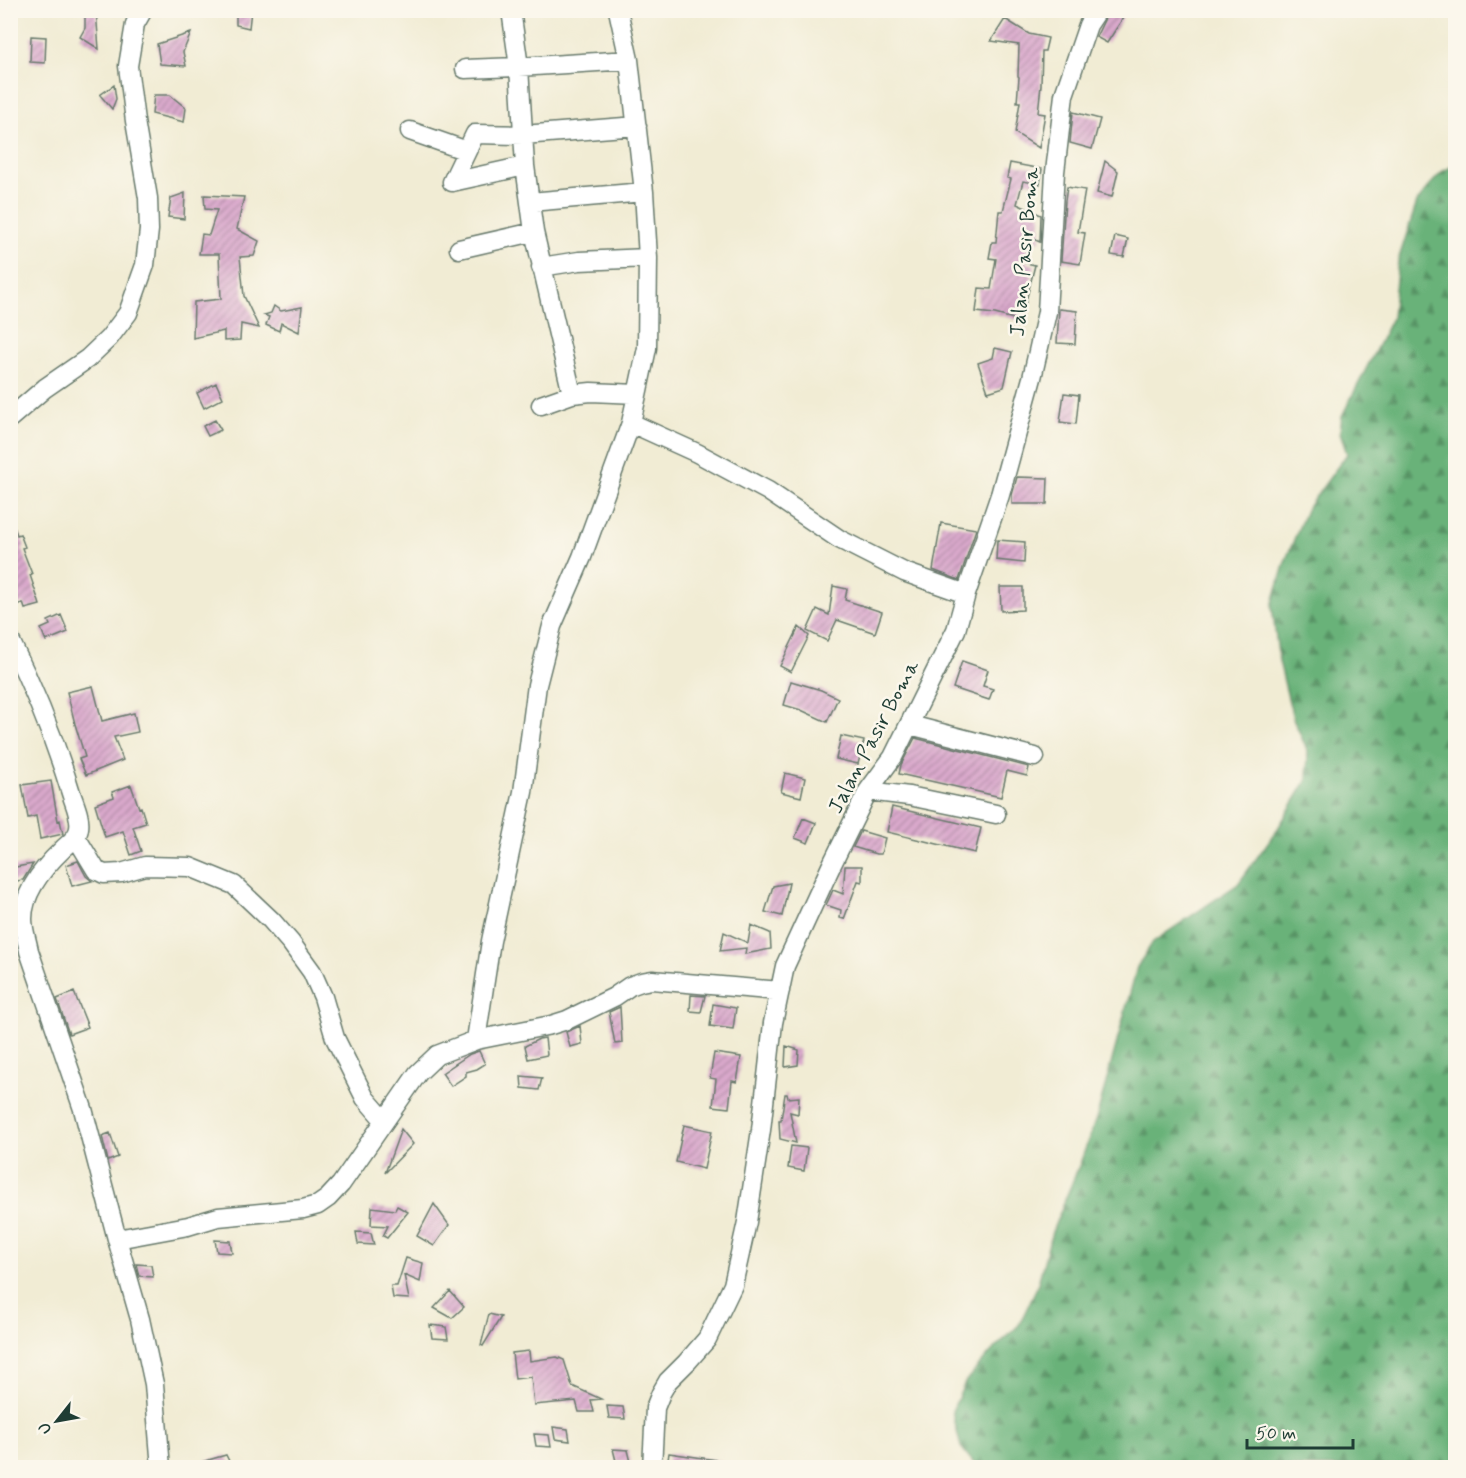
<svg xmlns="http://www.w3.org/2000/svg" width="1466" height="1478" font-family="Mynerve,sans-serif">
<defs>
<pattern id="forest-firs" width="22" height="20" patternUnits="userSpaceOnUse" patternTransform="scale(1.5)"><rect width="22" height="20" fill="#69b279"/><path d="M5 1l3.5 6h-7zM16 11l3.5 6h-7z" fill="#569264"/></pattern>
<pattern id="building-hatch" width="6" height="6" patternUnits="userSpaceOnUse" patternTransform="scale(1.5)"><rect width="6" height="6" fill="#daa9cc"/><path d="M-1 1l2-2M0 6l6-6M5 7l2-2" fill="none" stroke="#b08ba6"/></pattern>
</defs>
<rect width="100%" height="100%" fill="#fbf7ec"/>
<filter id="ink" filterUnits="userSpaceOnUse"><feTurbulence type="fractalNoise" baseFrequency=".0167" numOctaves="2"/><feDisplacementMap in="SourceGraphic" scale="12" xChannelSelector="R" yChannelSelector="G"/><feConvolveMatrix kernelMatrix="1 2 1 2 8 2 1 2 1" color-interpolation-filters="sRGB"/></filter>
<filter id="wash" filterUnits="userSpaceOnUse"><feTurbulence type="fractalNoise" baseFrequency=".008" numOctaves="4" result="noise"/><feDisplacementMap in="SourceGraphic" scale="24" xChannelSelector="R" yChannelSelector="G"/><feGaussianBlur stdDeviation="1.35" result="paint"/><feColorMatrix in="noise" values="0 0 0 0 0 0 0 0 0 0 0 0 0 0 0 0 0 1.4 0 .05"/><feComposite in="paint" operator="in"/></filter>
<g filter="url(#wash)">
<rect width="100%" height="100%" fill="#f1ecd4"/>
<!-- forest -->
<path fill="url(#forest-firs)" stroke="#447856" stroke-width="1.5" d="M1455,165v1302h-478l-16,-20 -9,-36 14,-30 26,-30 27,-26 18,-38 15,-55 29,-71 17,-48 39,-146 16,-25 85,-58 39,-54 30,-50 1,-28 -15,-34 -14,-57 -7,-55 13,-44 21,-52 41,-56 -7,-22 2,-16 50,-98 6,-57 19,-59 14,-18 12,-13z"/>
<g id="blocks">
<!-- building -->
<path fill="url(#building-hatch)" d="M85,10h11l3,39 -19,-12 5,-9z
M236,10h15l-2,18 -13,-3z
M1109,10h16l-4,7 2,1 -16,25 -11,-6z
M1005,19l24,15 19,4 -3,13h-3l-1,34 -3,28 7,1 -6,34 -24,-15 5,-31h-3l2,-25 -1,-1 1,-31 -28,-4z
M191,33l-8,19 3,14 -26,-2 -3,-20z
M31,36l15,1 -1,26 -15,-1z
M114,85l2,14 -4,10 -12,-14z
M154,95h16l16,13 -2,14 -32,-8z
M1073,112l27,7 -8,30 -22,-6z
M1105,161l13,10 -6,26 -15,-4z
M1010,163l32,6 -2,15 -17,-3 -6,23 24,11 -1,27 -11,-5 -3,26 9,2 -14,56 -26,-7 -19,-2 3,-24 12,1 5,-30 -7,-1 3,-16h4l3,-31h4l8,-32 -4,-1z
M1067,187l18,3 -7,42 7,1 -5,31 -19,-3 4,-60z
M185,193l-1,26 -16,-2 3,-19z
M204,195l40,2 -7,32 22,12 -5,15 -14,1 4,39 15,32 -18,-4 -1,16 -16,1v-10l-31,7 1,-36 27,-3 -2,-45h-20l3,-20 7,1 8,-25 -12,-1z
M1115,236l13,3 -4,18 -13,-2z
M274,306l7,5 21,-4 -3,25 -18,-9 -2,8 -13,-6 3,-8 -5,-2 7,-2z
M1059,309l18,2 -2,33 -18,-1z
M995,348l17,4 -8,35 -16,5 -10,-29 15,-5z
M216,383l7,15 -19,10 -7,-15z
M1064,393l15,2 -3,29 -16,-2z
M215,420l6,10 -13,6 -5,-10z
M1017,477l31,1 -1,26h-35v-9z
M10,521h2l5,14 3,-1 5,13 -3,1 10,26 -2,1 10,30 -15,4 -2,-6 -13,4z
M941,523l35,6 -17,51 -26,-10z
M997,540l28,2 -1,21 -28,-3z
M833,586l14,3 -2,11 37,12 -7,21 -38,-13 -10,21 -20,-10 10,-22 12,6z
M1000,587h23v23l-22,1z
M61,615l7,17 -22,9 -5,-12 9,-4 -2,-4z
M799,627l10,9 -18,36 -11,-6z
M962,661l26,9 -5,16 10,3 -4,11 -36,-12z
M791,681l30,9 17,8 -11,24 -26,-12 -17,-5z
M93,686l9,35 32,-8 4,19 -24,5 9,23 -37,15 -7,-16 6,-2 -10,-33 -8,-32z
M841,736l23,5 -6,23 -22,-5z
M915,738l114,29 -2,9 -20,-5 -6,26 -102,-23 2,-9z
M785,773l20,5 -4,19 -20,-5z
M51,781l7,40 2,-1 3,14 -23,5 -4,-23 -8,2 -6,-33z
M131,785l8,23 2,-1 5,16 -13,4 8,24 -10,4 -8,-24 -18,6 -10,-33 19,-7 -2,-5z
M892,807l89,21 -6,25 -88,-21z
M803,818l13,5 -8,20 -13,-5z
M861,831l24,7 -4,16h-5l-23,-7z
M78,861l8,15 6,5 -20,5 -6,-21z
M33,864l-10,16 -13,2v-14z
M845,866h17v16l-4,-1 -14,38 -4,-1 1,-8 -15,-5 7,-15 10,4z
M789,883l-7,33 -17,-4 8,-26z
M751,925l19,8 1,16 -26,5 1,-6 -26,3 4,-19 24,11z
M74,992l14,35 -19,7 -12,-35z
M691,995l14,1 -4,16 -11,-1z
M713,1004l23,4 -3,21 -23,-3z
M620,1007l2,36 -7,1 -6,-32z
M580,1026l2,18 -12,3 -4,-15z
M545,1038l2,17 -19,4 -3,-13 14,-7z
M786,1046l13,4 -1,15 -13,2z
M479,1051l6,13 -8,5 -11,3v4l-15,10 -9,-13 28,-19z
M714,1053l27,4 -4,25 -5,-1 -3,27 -16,-2 3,-27 -6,-1z
M521,1076l21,2 -3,12 -17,-2z
M785,1094h2l1,4 11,-1 -1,17 -8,-2 6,31 -16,-4 -1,-19h2z
M684,1125l28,6 -8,38 -28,-7z
M401,1129l12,15 -28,29z
M110,1133l8,24 -10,4 -6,-25z
M791,1146l16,2 -3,23 -16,-3z
M434,1204l15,21 -15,21 -17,-10z
M397,1206l11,6 -21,26 -4,-2 5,-10 -17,-1 1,-18 23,3z
M356,1232l15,1 3,12 -16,-1z
M215,1240l15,1 2,12 -15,-1z
M406,1258l17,5 -3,19 -16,-7 5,24 -16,-1 -2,-12h6z
M136,1264l15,1 2,12 -14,-1z
M450,1291l14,16 -12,11 -18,-10z
M489,1314l12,3 -18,29 -2,-1z
M430,1325l16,2 2,12 -16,-1z
M529,1351l1,10 27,-4 7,3 8,26 29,13 -10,1 3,12h-15l-3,-11 -42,4 -3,-28 -16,2 -3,-26z
M607,1406l16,1 2,12 -16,-1z
M553,1427l15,2 2,12 -15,-2z
M534,1434l15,1 2,12 -15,-1z
M613,1449l15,1 3,12 -15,-1z
M669,1453l54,8v6h-56z
M226,1455l6,12h-38v-3z"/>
</g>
</g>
<g filter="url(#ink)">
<use href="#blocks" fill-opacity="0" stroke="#687a6c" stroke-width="1.5"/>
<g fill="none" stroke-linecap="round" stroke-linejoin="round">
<!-- minor casing -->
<g stroke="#687a6c" stroke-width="21">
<path id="minor" d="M511,10l8,57 6,99 9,66 38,162
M465,69l54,-2 110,-7
M410,131l57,20
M452,182l23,-48 48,1 114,-9
M452,182l73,-16
M530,202l114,-10
M459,249l75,-17
M541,267l38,-6 69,-3
M541,405l31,-11 19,-2 46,2
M10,418l35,-30 42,-29 22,-21 19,-25 17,-48 4,-35 -1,-32 -13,-77 -7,-55 7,-42 8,-14
M631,423l66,30 71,38 71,48 65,33 62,22
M10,640c24,49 45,100 61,153 3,10 10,24 8,35 -1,10 -10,15 -16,21 -19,18 -40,43 -40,70 0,11 4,21 6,32l54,158 34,130 23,80 14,65 7,84
M910,725l125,32
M868,791l41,5 87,18
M76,837l20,33 8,4 17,-1 24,-7 45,1 44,18 37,35 20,23 21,29 11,25 12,41 30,60 19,22
M476,1040l15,-99 32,-149 14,-107 15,-59 30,-69 49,-134 16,-75 1,-90 -4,-66 -15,-132 -11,-50
M117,1239l71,-13 30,-9 85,-8 15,-4 10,-7 13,-14 77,-111 19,-18 39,-15 75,-15 16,-5 47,-23 16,-11 11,-4 11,-2 128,11
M652,1468l3,-60 6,-15 7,-12 19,-19 20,-23 26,-54 14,-63 14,-92 12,-107 12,-57 47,-102 36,-73 25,-34 63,-127 10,-36 34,-99 32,-117 15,-66 8,-140 9,-77 24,-70 10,-15"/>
</g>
<!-- minor -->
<use href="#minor" stroke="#fff" stroke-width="18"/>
</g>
</g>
<g text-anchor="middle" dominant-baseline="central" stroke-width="5" stroke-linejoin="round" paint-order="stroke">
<!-- street labels -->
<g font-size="21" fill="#1f3d34" stroke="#fbf7ec">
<text transform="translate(1025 252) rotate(-85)">Jalan Pasir Boma</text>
<text transform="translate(874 737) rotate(-62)">Jalan Pasir Boma</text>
</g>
</g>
<!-- margin -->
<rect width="1466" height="1478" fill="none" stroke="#fbf7ec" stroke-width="36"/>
<!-- north arrow -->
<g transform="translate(57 1421) rotate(239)" stroke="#fbf7ec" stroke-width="4.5" paint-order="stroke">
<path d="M0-4.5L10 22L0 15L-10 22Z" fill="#1f3d34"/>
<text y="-9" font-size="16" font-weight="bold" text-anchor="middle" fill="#1f3d34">U</text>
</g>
<!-- scale -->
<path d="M1247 1439v9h106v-9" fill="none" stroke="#1f3d34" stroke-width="3"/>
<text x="1256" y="1439" font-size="18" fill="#1f3d34" stroke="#fbf7ec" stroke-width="4.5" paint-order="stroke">50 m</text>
</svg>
